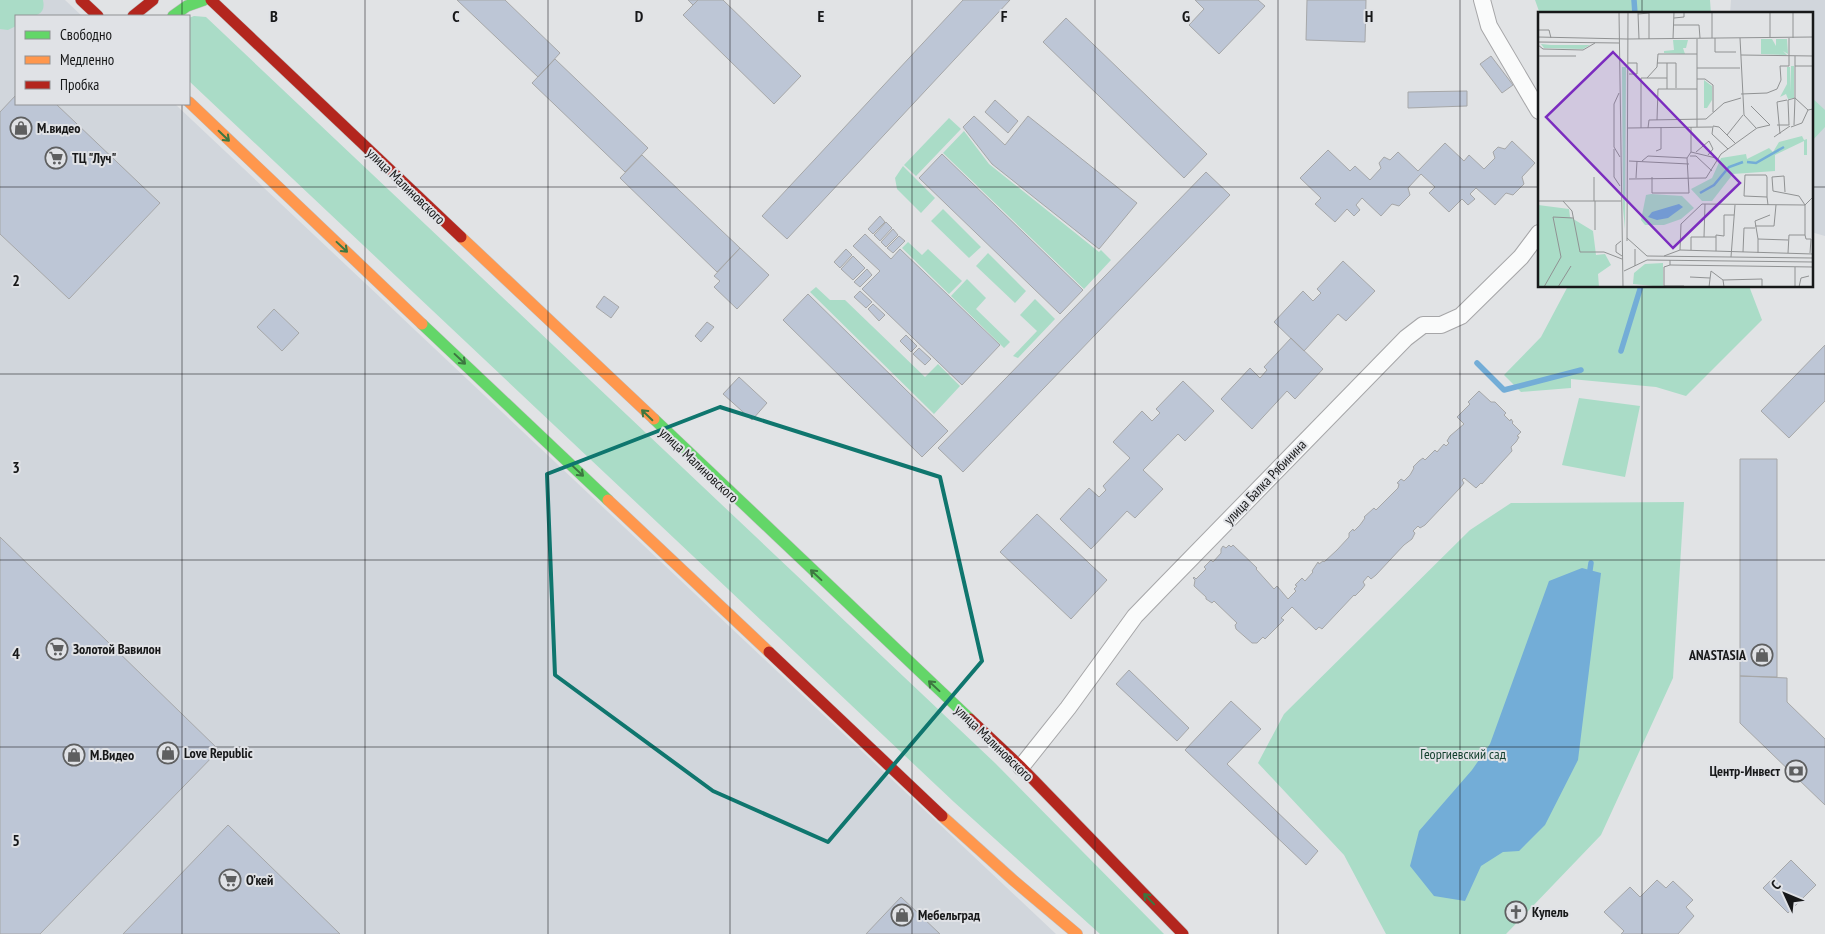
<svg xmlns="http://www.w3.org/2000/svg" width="1825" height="934" font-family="'PT Sans Narrow',sans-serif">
<rect width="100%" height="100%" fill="#e1e3e5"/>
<!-- built -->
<path fill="#d1d6dc" d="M0,0h65l17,16h-66v88h159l881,830h-1056z
M1731,0h94v236l-14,-4v-218h-81z"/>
<!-- green -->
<path fill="#aadcc7" d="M0,0h43c4,19 -13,16 -27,16v10l-8,4 -8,-1z
M1535,0h175l1,14h-171z
M194,16l12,1 789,746 169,171h-64l-146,-132 -765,-721v-63z
M1811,97l14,13v17l-14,15z
M949,118l12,11 -45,47 -12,-11z
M964,131l25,33 110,88 2,-2 10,10 -27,29 -141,-136z
M903,166l32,32 -14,15 -24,-24 -2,-11z
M943,209l38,38 -12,11 -38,-37z
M908,242l14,13 6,-6 34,32 -13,13 -47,-46z
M988,253l38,38 -11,12 -39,-37z
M967,279l19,19 -10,11 34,33 -6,6 -53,-52z
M1568,286h181l13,34 -76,76 -30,-9 -85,-8v9l-50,4 -17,-17 37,-38z
M816,287l14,13h15l80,77 13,-13 22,22 -26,28 -124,-122z
M1035,299l20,20 -37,39 -5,-2 24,-25 -17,-16z
M1579,398l61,8 -15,71 -63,-12z
M1684,502l-11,176 -72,157 -95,99h-120l-42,-79 -86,-92 26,-49 186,-184 41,-27z"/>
<!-- water -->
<path fill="#73add7" d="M1582,568l19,5 -23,187 -33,65 -26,26 -16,1 -22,14 -16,35 -31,-5 -24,-30 9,-35 53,-61 18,-26 59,-163z"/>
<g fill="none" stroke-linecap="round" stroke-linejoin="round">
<!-- stream -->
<path stroke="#73add7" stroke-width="5.5" d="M1634,0l1,14
M1621,351l20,-65
M1477,363l27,27 77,-20
M1590,570l1,-7"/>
</g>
<!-- building -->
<path fill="#bdc6d6" stroke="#a6a7a8" d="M457,0h48l55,53 -22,24z
M688,0h10l-5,5z
M698,0h25l78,76 -27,28 -91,-89z
M963,0h47l-223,239 -25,-23z
M1195,0h63l7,6 -46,48 -30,-29 15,-16z
M1307,0h59l-1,42 -59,-2z
M1066,18l141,136 -23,24 -141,-136z
M1491,56l22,29 -11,8 -22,-29z
M555,59l93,89 -23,24 -93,-89z
M1467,91v15l-59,2v-16z
M16,95v9h40l104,99 -91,96 -69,-65v-122z
M995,100l23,21 -10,12 -23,-21z
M974,116l31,29 23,-29 109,87 -38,46 -107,-85 -29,-37z
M1512,141l23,22 -13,14 2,7 -11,11 -7,-2 -11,12 -19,-17 -6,6 5,5 -7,6 -6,-6 -13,13 -20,-19 6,-6 -14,-13 -13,14 2,7 -11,11 -7,-2 -11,12 -19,-18 -6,7 4,5 -6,6 -7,-7 -12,13 -20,-18 6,-6 -21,-20 28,-28 22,21 5,-5 15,14 11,-12 -2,-5 5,-6 6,3 8,-8 20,19 27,-28 19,18 5,-6 15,14 11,-11 -2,-6 5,-5 7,2z
M942,154l141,136 -23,24 -141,-136z
M642,155l98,93 -23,24 -97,-94z
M1206,172l24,23 -267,277 -25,-24z
M880,216l5,6 -12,12 -5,-5z
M886,222l6,6 -12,13 -6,-6z
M893,229l5,6 -12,12 -5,-5z
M865,234l26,25 9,-10 100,96 -38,40 -100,-96 18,-18 -27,-25z
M899,236l6,5 -12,12 -6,-5z
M740,248l29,27 -32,34 -23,-22 6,-6 -6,-5z
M846,249l6,6 -12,13 -6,-6z
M853,256l12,12 -12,12 -12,-11z
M1343,261l32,30 -29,30 -8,-7 -34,37 -30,-29 29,-31 10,10 8,-8 -4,-4z
M867,269l5,6 -12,12 -6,-5z
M860,291l12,11 -6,6 -12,-11z
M808,294l140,137 -26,26 -139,-137z
M604,296l15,11 -8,11 -15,-11z
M873,304l12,11 -6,6 -11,-12z
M274,309l25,24 -17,18 -25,-24z
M707,322l7,5 -13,15 -6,-6z
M906,335l11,11 -6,6 -11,-11z
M1291,338l32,31 -28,30 -8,-8 -35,38 -31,-30 29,-31 10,10 7,-8 -3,-3z
M1825,345v56l-36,37 -28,-27z
M919,348l12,11 -6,6 -12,-11z
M739,377l28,26 -15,17 -29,-26z
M1183,381l31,30 -29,30 -7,-7 -35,36 20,19 -28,29 -8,-7 -36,38 -31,-30 29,-31 10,9 7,-7 -3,-4 27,-28 -17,-16 29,-31 10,10 8,-8 -4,-4z
M1479,391l12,11h4l11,11 -2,2 6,6 1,-2 2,3 -1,1 9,9 -4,4 2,1 -3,5 -5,5 1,4 -30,33 -1,-1 -5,5 -12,-10 -2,2 2,3 -4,5 -35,37 -5,3 -2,-2 -5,5 2,2 -3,6 -8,6 -28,30 -5,4 -3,-3 -5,6 2,3 -3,4 -7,7 -1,-1 -32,34 -3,-2 -3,3 -24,-23 -11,11 3,2 -19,19 -2,-2 -6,6h-5l-16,-14 -1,-4 2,-2 -23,-22 -2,2 -6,-4v-2l-12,-11 1,-6 -2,-2 1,-1 2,2 10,-10 -2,-2 7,-7 2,2 8,-9v-4l2,-3 3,2 3,-3 2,2 2,-2 24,23 -1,1 18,20 3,-3 11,13 8,-8 -2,-2 3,-3 -2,-1 7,-7 3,3 8,-9 -1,-1 6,-9 1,2 4,-3 1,1 13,-12 12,-13v-4l4,-4 1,2 6,-6 5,-7 -1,-1 10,-9 2,2 22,-22 1,-4 -2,-1 4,-4 3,2 6,-6 4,-7 -1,-1 6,-6 4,-3 2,2 10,-10 2,2 7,-8 2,2 3,-3 -2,-2 3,-5 14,-12 -7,-7 13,-13 -2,-2z
M1740,459h37v218l-37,-1z
M1037,514l70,66 -36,39 -71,-67z
M0,537l219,213 -179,184h-40z
M1129,670l60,58 -12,13 -61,-57z
M1740,676l47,2v24l38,37v66l-85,-82z
M1231,701l30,28 -34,35 91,87 -12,14 -121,-115z
M228,825l112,109h-217z
M1791,860l25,25 -28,28 -25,-25z
M1657,880l9,8 7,-7 20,19 -7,7 8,9 -16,18h-57l3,-3 -20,-19 26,-25 10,10z
M901,897l39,37h-74z"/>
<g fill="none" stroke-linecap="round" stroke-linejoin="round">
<!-- street casing -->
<g stroke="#a6a6a8" stroke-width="18">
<path id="street" d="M1482,0l7,26 50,85
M1021,767l47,-59 67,-92 30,-31 241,-247 17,-13h18l20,-9 60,-59 18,-24"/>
</g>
<!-- fast casing -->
<g stroke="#bdbebf" stroke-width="12">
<path id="fast" d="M173,16l14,-10 17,-6
M422,324l186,176
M654,419l316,300"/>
</g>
<!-- slow casing -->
<g stroke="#bdbebf" stroke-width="12">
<path id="slow" d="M189,102l233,222
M461,237l193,182
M608,500l161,152
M942,816l71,64 64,54"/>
</g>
<!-- jam casing -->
<g stroke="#bdbebf" stroke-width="12">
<path id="jam" d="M81,0l17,16
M211,0l250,237
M133,16l20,-16
M769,652l173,164
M970,719l51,48 162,167"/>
</g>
<!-- street -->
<use href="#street" stroke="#fafbfb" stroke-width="16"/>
<!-- fast -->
<use href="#fast" stroke="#63d668" stroke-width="11"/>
<!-- slow -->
<use href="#slow" stroke="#ff974d" stroke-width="11"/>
<!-- jam -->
<use href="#jam" stroke="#b3261e" stroke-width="11"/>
</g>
<!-- one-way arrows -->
<defs><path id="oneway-shaft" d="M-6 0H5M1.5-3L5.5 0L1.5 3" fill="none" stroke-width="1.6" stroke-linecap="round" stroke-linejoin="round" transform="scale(1.25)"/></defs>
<g stroke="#3d7740">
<use href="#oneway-shaft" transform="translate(224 136) rotate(44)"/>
<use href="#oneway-shaft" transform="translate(342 247) rotate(43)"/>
<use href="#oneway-shaft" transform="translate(460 359) rotate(43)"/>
<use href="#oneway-shaft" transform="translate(647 415) rotate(-136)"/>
<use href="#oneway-shaft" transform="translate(578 471) rotate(43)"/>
<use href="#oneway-shaft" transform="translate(816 575) rotate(-137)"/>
<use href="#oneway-shaft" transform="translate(934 686) rotate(-137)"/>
<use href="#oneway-shaft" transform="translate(1149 899) rotate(-134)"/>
</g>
<!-- marked area -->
<path fill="none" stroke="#0f766e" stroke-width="4" stroke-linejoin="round" d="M720,407l220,70 42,184 -154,181 -115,-51 -158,-116 -8,-201z"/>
<!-- grid -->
<path fill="none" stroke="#171819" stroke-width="1" stroke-opacity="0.55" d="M182,0v16M365,0v934M548,0v934M730,0v934M912,0v934M1095,0v934M1278,0v934M1460,0v934M1642,0v14M182,104v830M0,187h1539M1811,187h14M1642,286v648M0,374h1825M0,560h1825M0,747h1825"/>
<!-- icons -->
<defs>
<g id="shop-ring" transform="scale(1.125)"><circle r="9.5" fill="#e0e2e6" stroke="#5e5f60" stroke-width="1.5"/><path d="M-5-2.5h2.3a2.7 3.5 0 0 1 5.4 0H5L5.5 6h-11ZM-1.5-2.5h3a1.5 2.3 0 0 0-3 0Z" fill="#5e5f60"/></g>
<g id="supermarket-ring" transform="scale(1.125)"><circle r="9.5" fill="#e0e2e6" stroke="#5e5f60" stroke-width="1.5"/><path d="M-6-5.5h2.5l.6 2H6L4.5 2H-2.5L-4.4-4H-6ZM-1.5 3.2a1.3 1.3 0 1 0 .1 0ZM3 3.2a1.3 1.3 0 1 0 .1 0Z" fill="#5e5f60"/></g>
<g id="bank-ring" transform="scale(1.125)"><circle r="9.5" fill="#e0e2e6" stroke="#5e5f60" stroke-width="1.5"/><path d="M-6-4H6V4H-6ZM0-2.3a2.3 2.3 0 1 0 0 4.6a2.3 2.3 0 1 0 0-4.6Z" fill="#5e5f60"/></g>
<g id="church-ring" transform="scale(1.125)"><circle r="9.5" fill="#e0e2e6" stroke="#5e5f60" stroke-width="1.5"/><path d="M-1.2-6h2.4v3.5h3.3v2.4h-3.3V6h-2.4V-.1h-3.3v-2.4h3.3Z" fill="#5e5f60"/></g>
</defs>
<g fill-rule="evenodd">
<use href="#shop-ring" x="21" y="128"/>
<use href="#supermarket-ring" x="56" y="158"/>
<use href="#supermarket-ring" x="57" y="649"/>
<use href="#shop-ring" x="1762" y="655"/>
<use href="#shop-ring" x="168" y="753"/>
<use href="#shop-ring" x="74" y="755"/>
<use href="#bank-ring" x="1796" y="771"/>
<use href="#supermarket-ring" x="230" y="880"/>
<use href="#church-ring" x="1516" y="912"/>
<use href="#shop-ring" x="902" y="915"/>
</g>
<g text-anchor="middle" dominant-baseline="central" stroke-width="4" stroke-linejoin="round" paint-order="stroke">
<!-- poi labels -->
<g font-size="14" font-weight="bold" fill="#171819" stroke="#e0e2e6" text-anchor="start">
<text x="37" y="128">М.видео</text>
<text x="72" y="158">ТЦ "Луч"</text>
<text x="73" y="649">Золотой Вавилон</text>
<text x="1746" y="655" text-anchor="end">ANASTASIA</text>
<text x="184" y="753">Love Republic</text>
<text x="90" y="755">М.Видео</text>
<text x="1780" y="771" text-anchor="end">Центр-Инвест</text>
<text x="246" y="880">О’кей</text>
<text x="1532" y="912">Купель</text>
<text x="918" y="915">Мебельград</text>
</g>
<!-- street labels -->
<g font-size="14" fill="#171819" stroke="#e0e2e6">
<text transform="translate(406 186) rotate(44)">улица Малиновского</text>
<text transform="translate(699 465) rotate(43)">улица Малиновского</text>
<text transform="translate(1265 482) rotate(-46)">улица Балка Рябинина</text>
<text transform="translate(994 743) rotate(44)">улица Малиновского</text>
</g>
<!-- park labels -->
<g font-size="14" fill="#103e2c" stroke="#e0e2e6">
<text x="1463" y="754">Георгиевский сад</text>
</g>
</g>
<!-- overview -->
<g transform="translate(1538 12)">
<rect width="275" height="275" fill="#e1e3e5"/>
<path d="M223,27h11l4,7v-7h11l1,15 -5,-3 4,4 -26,-1zM135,28h15l-2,8h-3l2,6 -21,-1v-2l10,-1zM3,32l10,1h39l-7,4 -39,-1zM253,54h3v32l-6,1 -2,-5 -6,3 7,-13v-17h3l1,25zM84,55h4l-1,162 -2,-21zM166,68l8,6v14l-5,8h-3zM264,124l2,4 3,-1v16h-3v-14l-29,14v16l-42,3 -21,27h-10l-11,-12 21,-11 9,-20 25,-4 1,5 22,-11 4,4 6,-10zM113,182l31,2 12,12 -13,11 -17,6h-19l-4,-5 5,-25zM0,193l31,4 1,8 23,14 3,24 9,-1 6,11 -13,9 1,13h-61zM125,251v24l-30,-3 1,-11 11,-9z" fill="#aadcc7"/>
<path d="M141,192l4,3 -15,11 -11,2 -9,-3 4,-5z" fill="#73add7"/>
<path fill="none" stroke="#73add7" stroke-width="2.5" d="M209,150l9,1 28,-16M162,181l14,-8 15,-18 14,-5"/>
<path fill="none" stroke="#909293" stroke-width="1" d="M81,0l4,275M100,1l1,26M100,2l11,-1v26M136,6l10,-1v-5M136,13h25l1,13M0,18h11l2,8M0,25l89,2M174,26v-26M177,26v14h21M202,26l4,77 12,13M232,26v-26M255,26v-26M89,27l186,-2M135,27l1,-27M159,27v88M0,30l81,1M0,33l5,4 40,1 12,-7M203,43l72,1M0,44h38M257,44v42l13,12 5,-1M90,51h9v11h-8M119,51h19v25M257,54h18M159,56h43M109,66h20M159,67h8l8,6v27M129,77v-26M81,81l-5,11v43l6,10M203,82l26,-1 10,-4 4,-9 -1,-14h9v-28M119,108l1,-31h39M239,113h12l-1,-25 7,-2 -1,27M253,115l11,-4 6,-13M90,116l84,-1M103,116v-50h6l10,-11 1,-13h39M110,116l1,-8 57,-1 18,-16 17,-5M242,122l-3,-32 10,-2M189,123l16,-20M236,125l16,-11M76,137v28l6,9M190,137l-16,-15 1,-8 6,1 16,16M118,139l5,-2v-22M153,140l25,6M158,140l13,-11 4,8 -5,6M152,144h6l16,15M149,146l4,-6v-25M91,149l60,3M104,149l6,-5 39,2 2,35h-37v-16M56,165v24M98,166l1,-17M91,167l77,-1 15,-24 36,-26 13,-3 -19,-19M247,180l-1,-16 -12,1 1,14 26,5 6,9 8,-8M229,185l-23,-1 1,-21h21l1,2v20l1,8M0,189h83M25,189l9,10 8,41h24l18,7M57,189v29M217,214h19l2,-21M166,225l1,-33M89,226l20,18 166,2M220,227l-3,-18 15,-6M83,229l-5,4v7l6,4M89,229l1,-229M97,237v17M142,238l1,-26 21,-20 103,1v30M153,238v-13h25M178,239v-16l8,1v-21h10M205,240l1,-24h11M220,241v-14l30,1M250,241l1,-18h16l1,4h5l-1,14M126,244l16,-6 133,4M193,245l4,-52M132,253l143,2M86,259l23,-11 166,2M152,265l20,1M185,268l39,-1v8M126,274h20M6,275l17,-30 -8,-40 20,1M20,275l13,-21M126,275v-20l6,-2v-5M171,275l2,-16 12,9 1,7M257,275v-20M261,275l2,-9 8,-2"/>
<path fill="#7b2cbf" fill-opacity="0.15" stroke="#7b2cbf" stroke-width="2.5" d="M75,40l127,131 -67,65 -127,-131z"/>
<rect width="275" height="275" fill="none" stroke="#171819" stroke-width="2.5"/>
</g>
<g font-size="16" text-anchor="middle" font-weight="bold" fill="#171819" stroke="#e0e2e6" stroke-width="4" stroke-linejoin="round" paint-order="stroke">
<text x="274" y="22">B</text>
<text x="456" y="22">C</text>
<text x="639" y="22">D</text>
<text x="821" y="22">E</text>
<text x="1004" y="22">F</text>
<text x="1186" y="22">G</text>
<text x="1369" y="22">H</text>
<text x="16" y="286">2</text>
<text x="16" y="473">3</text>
<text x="16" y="659">4</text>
<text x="16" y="846">5</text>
</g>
<!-- legend -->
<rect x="15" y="15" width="175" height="90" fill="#e0e2e6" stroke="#909194"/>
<rect x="25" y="31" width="25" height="8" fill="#63d668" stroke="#909194"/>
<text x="60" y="40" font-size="15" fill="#171819">Свободно</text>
<rect x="25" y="56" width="25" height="8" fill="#ff974d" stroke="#909194"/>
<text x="60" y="65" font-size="15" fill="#171819">Медленно</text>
<rect x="25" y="81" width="25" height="8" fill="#b3261e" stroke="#909194"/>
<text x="60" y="90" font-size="15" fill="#171819">Пробка</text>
<!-- north arrow -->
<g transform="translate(1785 894) rotate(314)" stroke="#e0e2e6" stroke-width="4" paint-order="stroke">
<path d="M0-4L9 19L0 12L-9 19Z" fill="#171819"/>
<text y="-8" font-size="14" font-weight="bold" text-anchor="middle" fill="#171819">С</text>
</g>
</svg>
